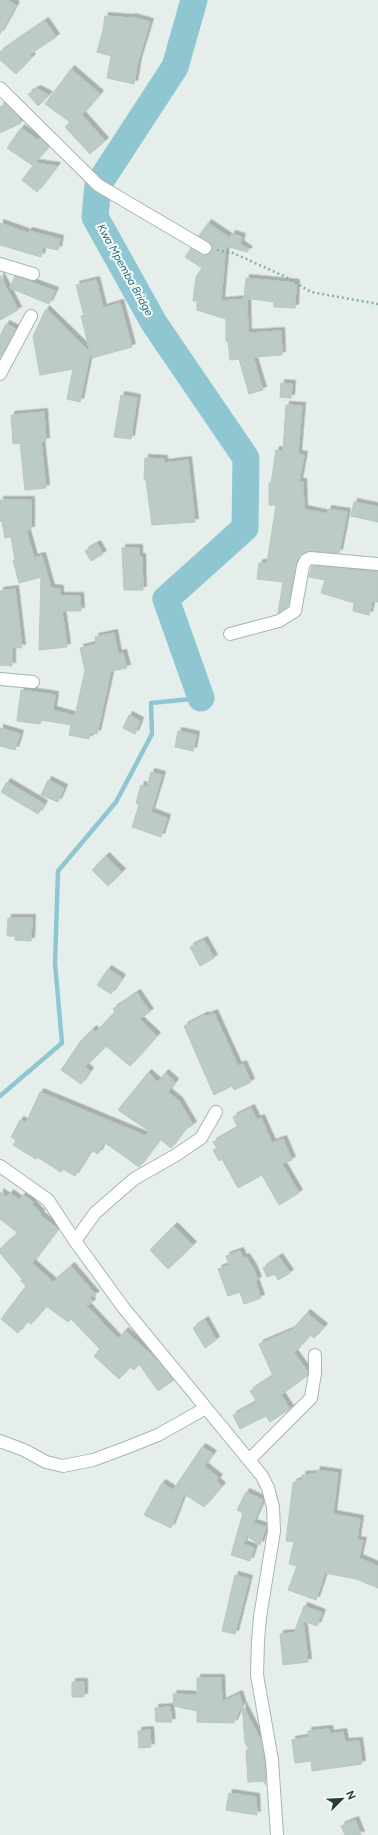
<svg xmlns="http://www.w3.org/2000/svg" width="378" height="1835" font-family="Figtree,sans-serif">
<defs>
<filter id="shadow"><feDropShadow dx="3.5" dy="-3.5" stdDeviation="0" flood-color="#0004"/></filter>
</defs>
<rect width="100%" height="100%" fill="#e5eeea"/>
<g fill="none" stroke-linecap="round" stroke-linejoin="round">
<!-- stream -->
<path stroke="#8ec7d1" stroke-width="4.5" d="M0,1096l62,-53 -7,-80 3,-92 58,-69 36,-68 -1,-31 50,-5"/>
<!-- river -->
<path stroke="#8ec7d1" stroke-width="27" d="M194,0l-19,67 -77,118 -3,32 59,106 92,135 -1,70 -79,71 35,99"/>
</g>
<!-- building -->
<path fill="#bdcbc6" stroke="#b7c7c0" filter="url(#shadow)" d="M0,0h8l8,5 -16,29z
M105,16l26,2 1,-1 18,5 -12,39 -4,23 -27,-6 4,-22 -14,-4 6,-22z
M45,21l11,16 -27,18 3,2 -16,17 -16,-14v-8z
M71,69l29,25 -18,21 23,26 -15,13 -25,-27 5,-5 -25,-18z
M37,89l12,6 -11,11 -10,-12z
M6,104l12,12 3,7 -21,10v-26z
M21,128l17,12 2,-2 9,9 -17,18 -25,-17z
M35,163l22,3 -20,26 -15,-12z
M0,223l28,10 1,-2 31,8 -2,11 -15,-3 -2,10 -41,-12z
M208,223l22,15 2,-4 10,3 -2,7 9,6 -2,2 -21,-6 -5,55 26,-2 1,34 33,-2 1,24 -29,2 10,33 -14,4 -10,-35 -9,1 -2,-19h-2v-22l-29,-9v-9h-4l3,-24 6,-9 -17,-11 6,-9 14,7 6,-3v-8l-12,-8z
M0,275l18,35 -18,10z
M15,276l40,15 -6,13 -39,-16z
M246,278l50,5 -1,25 -21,-1v-5l-30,-4z
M96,280l7,28 17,-5 12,44 -40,11 -2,-5 -10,49 -13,-3 6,-30 -33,6 -7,-39 13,-27 44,43 -9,-36 3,-1 -8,-30z
M6,324l10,5 -16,29v-22z
M281,383l11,1 -1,14 -11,-1z
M121,395l16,3 -6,41 -17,-2z
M286,405l16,1 -4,48 6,1 -5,27h4l1,27 23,5 1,-5 19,3 -8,41 -28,-2 -9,3 -6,10 -8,42 -10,7 5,-31 -26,-3 2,-16h8l9,-58h-7v-22h2l5,-33 7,1z
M44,412l2,29 -5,1 5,46 -21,2 -5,-47 -7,1 -2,-29z
M145,458l19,1v4l24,-3 7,62 -43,3 -6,-45h-2z
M0,500h31v30h-5l8,28 8,-2 9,32 9,1v7h20l1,15h-19l5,36 -28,3 2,-73 -22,6 -6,-23h2l-4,-23 -6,1 -3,-17h-2z
M354,502l24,5v15l-27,-6z
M97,544l6,10 -12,7 -6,-10z
M122,548h17v9h3l1,33h-19z
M312,566l66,6v30l-6,-1 -3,14 -16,-4 1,-8 -33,-10 4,-13 -16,-3z
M15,589l7,59 -10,-1v19l-12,-1v-74z
M114,633l4,21 5,-1 4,15 -16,3 -14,63 -6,-1 -2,6 -20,-4 2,-10 -30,-5 -1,4 -23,-3 4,-31 34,5 -2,15 22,6 10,-45 -5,-23 16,-4 -1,-7z
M129,715l11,6 -5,13 -12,-6z
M0,728l20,6 -5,16 -15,-4z
M178,731l18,4 -3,16 -18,-4z
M151,772l11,3 -11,37 16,6 -6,19 -29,-10 7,-22 -3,-2 5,-18 6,2z
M48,780l16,8 -6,14 -17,-7z
M7,782l37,22 -6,10 -37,-22z
M106,856l16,16 -14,14 -16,-16z
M8,918h24l-1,23 -16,-1v-4h-8z
M204,940l10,18 -14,8 -10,-19z
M108,969l14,9 -11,16 -14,-9z
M137,993l13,19 -11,7 18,17 -27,30 -24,-20 -21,21 5,4 -9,13 -20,-14 19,-28 13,-13 3,3 19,-20 -2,-3z
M214,1013l24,53 5,-2 8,18 -17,8 -2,-4 -18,9 -30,-69 21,-11v2z
M148,1073l10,9 7,-9 10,9 -7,10 11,9 14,24 -9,5 -13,18 -11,-9 -21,28 -35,-25 -6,12 -7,-4 -16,26 -12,-7 -2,3 -24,-15 -1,2 -23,-14 3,-5 -5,-3 9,-17 6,3 14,-31 106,44 3,-5 -31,-21z
M251,1108l6,12 4,-2 11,25 11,-4 9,21 -10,4 17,29 -20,12 -17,-30 -24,13 -16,-29 -3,2 -6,-11 4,-2 -4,-6 25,-14 -5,-11z
M0,1192l7,5 3,-4 9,7 4,-5 10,7 -1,2 9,9 -1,2 18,14 -26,34 21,19 18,-16 25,29 -6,2 2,6 -6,2 32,34 7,-8 31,28 18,21 -16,11 -19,-27 -5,6 -4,-3 -11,12 -25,-23 6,-7 -29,-30 -3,3 -22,-16 -15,18 -4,-3 -9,12 -17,-14 25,-33 -5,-5 1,-2 -22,-26v-4l18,-16 -18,-14z
M174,1226l19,19 -25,24 -18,-19z
M240,1251l3,7 3,-1 7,11 5,12 -3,1 6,17 -17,6 -4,-12 -12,4 -10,-27 11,-4 -3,-9z
M279,1257l11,16 -12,7 -3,-6 -8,3 -4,-9z
M307,1313l17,14 -10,11 -4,-3 -16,18 14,19 -1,4 -26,19 9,14 -20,13 -4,-6 -26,13 -7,-14 24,-13 -7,-11 23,-15 -14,-32 33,-14z
M205,1320l11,20 -11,8 -12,-20z
M202,1447l11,7 -9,12 15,12 -3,3 6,5 -18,21 -20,-13 -13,34 -27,-13 18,-32 11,7z
M317,1470l21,3 -5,41 27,5 -3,21 6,1 -4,17 19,8v22l-22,-9 -31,-6 -9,27 -28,-10 9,-24 -8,-2 5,-22 -8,-1 7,-58 10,-4 -1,-4 14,-1z
M246,1492l17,8 -10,23 13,4 -6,18 -13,-9 -4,8 11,4 -4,13 -19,-6 12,-42 -6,-3z
M235,1575l14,4 -14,55 -13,-3z
M304,1606l18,7 -5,13 -14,-5 5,41 -25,3 -3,-31 14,-1z
M197,1678h24l1,24 17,-8 3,10 17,33h1l4,24 2,24 -3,-4 -15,1 -2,-32h3l-4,-8 -3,-38 -8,19 -37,-1v-11l-23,-5 -1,-12 24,1z
M72,1682h12v15h-12z
M170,1707l2,15h-16l-1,-14z
M329,1729l1,5 13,-2 2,10 14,-1 3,23 -50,7 -1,-10 -16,2 -3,-23 17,-3 -1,-6z
M150,1730l1,17 -12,1 -1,-17z
M229,1793l27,4 1,18 -31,-5z
M355,1820l6,15h-16l-4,-9z"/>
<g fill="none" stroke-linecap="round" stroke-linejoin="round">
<!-- minor casing -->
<g stroke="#a7b6b1" stroke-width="14">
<path id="minor" d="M0,88l98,97 107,63
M0,264l33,10
M0,374l31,-58
M230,634l49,-13 16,-10 8,-45 3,-6 4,-2 68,6
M0,679l33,3
M0,1166l48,34 27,41 48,66 139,169 6,12 5,19 1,24 -14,86 -2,24 -1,34 15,85 5,75
M75,1241l20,-28 39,-34 42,-24 25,-17 15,-26
M0,1441l24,9 22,12 17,4 30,-6 35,-13 30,-12 48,-27
M249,1460l62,-62 4,-25v-18"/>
</g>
<!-- path -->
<path stroke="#86b1a3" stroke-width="2.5" stroke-dasharray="2 3" stroke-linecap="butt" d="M217,250l16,3 53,24 25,15 67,12"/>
<!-- minor -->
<use href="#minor" stroke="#fff" stroke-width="12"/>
</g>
<g text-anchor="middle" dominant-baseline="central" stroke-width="4" stroke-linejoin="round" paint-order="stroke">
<!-- water labels -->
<g font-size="11" font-style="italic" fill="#1f6c7b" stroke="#f5faf8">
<text transform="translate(125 270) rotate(61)">Kwa Mpemba Bridge</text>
</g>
</g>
<!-- north arrow -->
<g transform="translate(342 1799) rotate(66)" stroke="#f5faf8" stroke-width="3" paint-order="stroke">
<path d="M0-3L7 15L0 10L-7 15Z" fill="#243f38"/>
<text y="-6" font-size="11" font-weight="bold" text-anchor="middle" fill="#243f38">N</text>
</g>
</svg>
